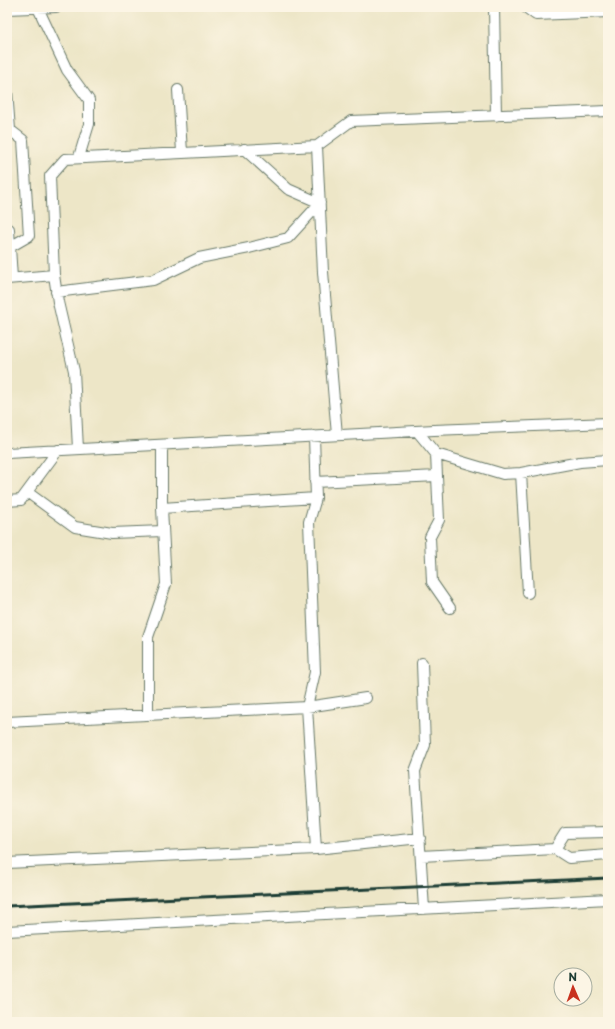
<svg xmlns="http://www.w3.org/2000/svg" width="615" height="1029" font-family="'Playpen Sans',sans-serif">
<rect width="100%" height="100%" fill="#fcf5e5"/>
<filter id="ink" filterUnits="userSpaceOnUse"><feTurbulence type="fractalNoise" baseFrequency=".025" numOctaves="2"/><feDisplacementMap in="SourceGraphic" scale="8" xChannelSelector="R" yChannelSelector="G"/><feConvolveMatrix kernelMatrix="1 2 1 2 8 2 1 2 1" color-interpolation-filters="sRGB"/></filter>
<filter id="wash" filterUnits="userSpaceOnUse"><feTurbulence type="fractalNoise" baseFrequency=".012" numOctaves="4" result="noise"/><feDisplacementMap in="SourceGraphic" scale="16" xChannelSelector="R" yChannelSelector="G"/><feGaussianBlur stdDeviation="0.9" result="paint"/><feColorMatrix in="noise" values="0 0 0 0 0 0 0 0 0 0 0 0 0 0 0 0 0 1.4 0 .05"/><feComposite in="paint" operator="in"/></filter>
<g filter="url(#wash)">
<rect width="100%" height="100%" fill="#ede6c7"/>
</g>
<g filter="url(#ink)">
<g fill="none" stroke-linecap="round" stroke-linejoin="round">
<!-- service casing -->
<g stroke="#677867" stroke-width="12">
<path id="service" d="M494,7l2,109
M525,7l11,8 72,-3
M38,8l29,62 22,30v24l-10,33
M7,9l49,-2
M178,90l4,62
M7,91l3,39 13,10 6,96 -19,11 2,31
M317,146l6,126 14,163
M9,229l1,18
M7,279l47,-4
M56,292l97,-12 46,-22 50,-10 39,-10 32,-35 -32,-14 -44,-40
M417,431l19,23 67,20 18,-1 59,-11 28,-2
M314,436l2,62 -7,24 6,150 -8,35 9,142
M78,449l-4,-78 -16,-69 -4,-27 -4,-99 15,-17 252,-13 34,-25 257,-10
M7,453l427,-23 174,-7
M436,454l3,66 -9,17 2,45 18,26
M521,473l7,120
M315,482l122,-6
M27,492l48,35 37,6 51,-2
M7,501l14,-1 37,-50
M162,508l154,-10
M422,663l3,82 -10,26 9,138
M148,715v-78l18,-53 -4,-76v-63
M7,722l300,-15 59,-9
M555,849l10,-16 43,-1
M421,856l134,-7 14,9 39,-3
M7,863l309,-14 104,-11
M7,931l601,-32"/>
</g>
<!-- service -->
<use href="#service" stroke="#fff" stroke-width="10"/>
<!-- rail -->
<path stroke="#1f3d34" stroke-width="3" d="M7,906l601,-28"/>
</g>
</g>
<!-- margin -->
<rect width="615" height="1029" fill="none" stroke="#fcf5e5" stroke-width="24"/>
<!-- north arrow -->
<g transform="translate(573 987) rotate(358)"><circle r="19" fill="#fcf5e5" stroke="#a4ab9e"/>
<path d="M0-3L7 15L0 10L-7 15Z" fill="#c8321e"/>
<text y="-6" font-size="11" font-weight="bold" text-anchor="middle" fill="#1f3d34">N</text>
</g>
</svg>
